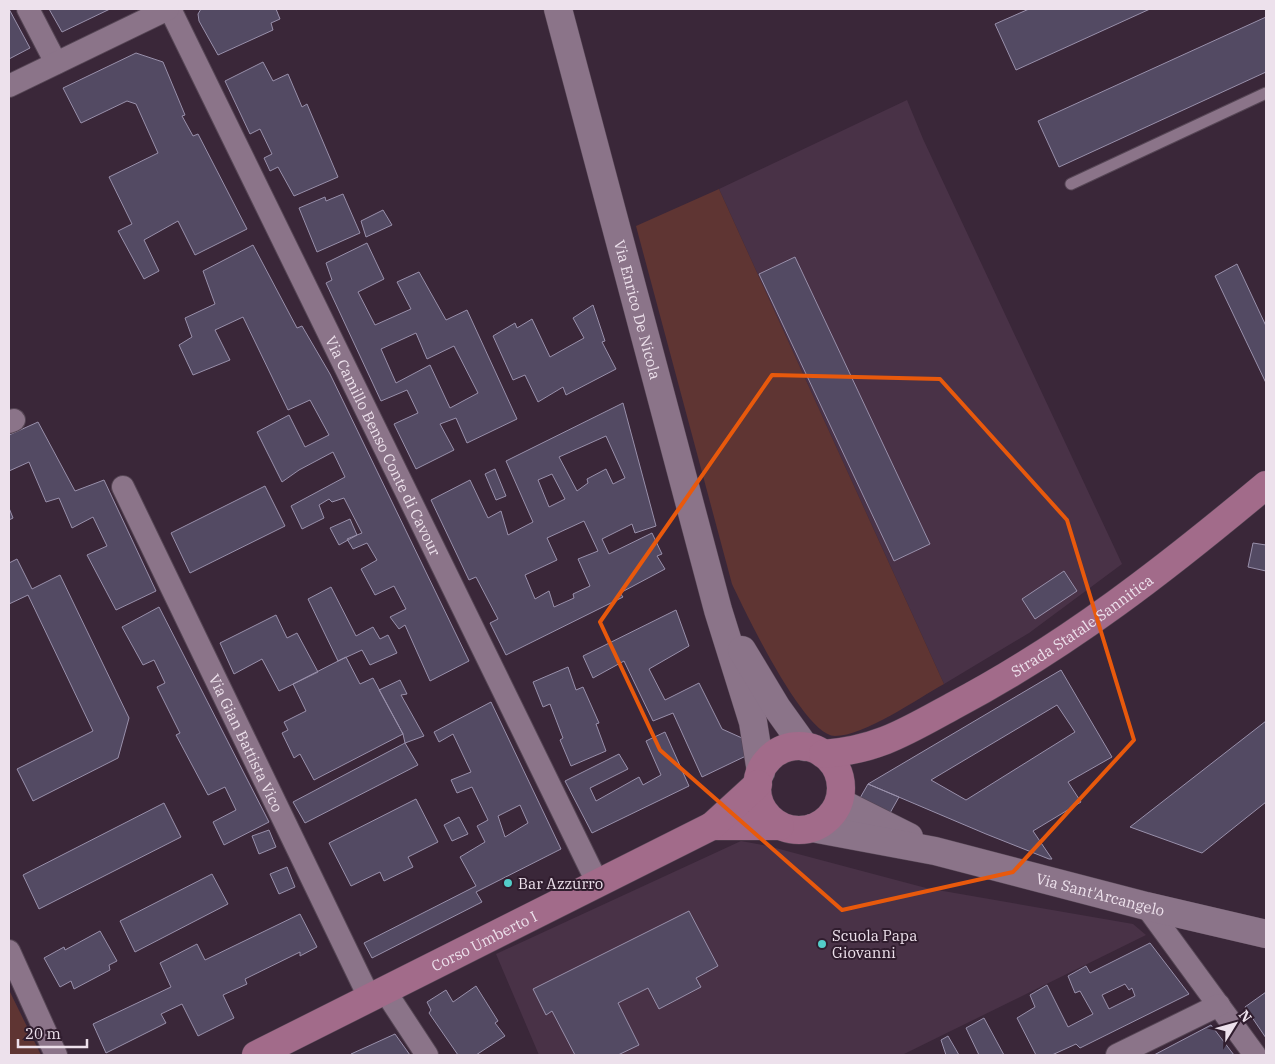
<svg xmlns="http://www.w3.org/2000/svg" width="1275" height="1064" font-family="'IBM Plex Serif',serif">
<rect width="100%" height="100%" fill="#3a2739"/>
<!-- built -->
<path fill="#493247" d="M907,100l16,39 199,425 -93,69 -85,51 -225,-495z
M741,841l27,5 158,42 207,36 13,11 -244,120h-363l-43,-101z"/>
<!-- green -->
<path fill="#5f3533" d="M719,189l225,495c-27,15 -80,52 -109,52 -31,0 -90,-125 -103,-152l-96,-358z
M9,990l32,65h-32z"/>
<!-- building -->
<path fill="#534a63" stroke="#9990ab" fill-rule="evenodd" d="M9,9l21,39 -21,11z
M49,9h61l-48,23z
M201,9h75l4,10 -9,4 2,7 -55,25 -19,-34 -1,-7z
M1029,9h121l-134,61 -21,-46z
M1266,17v55l-207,95 -21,-46z
M136,53l27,9 22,53 -3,1 11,20 5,-2 49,95 -52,26 -17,-34 -34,19 15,31 -15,8 -26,-48 14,-7 -23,-47 49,-24 -22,-49 -9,-3 -46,22 -18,-35z
M263,62l10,19 15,-7 14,33 5,-3 31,73 -44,19 -16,-29 -8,4 -6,-13 8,-4 -12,-25 -10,5 -25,-53z
M343,194l17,39 -43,19 -18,-44 26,-11 1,4z
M383,210l9,15 -26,12 -5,-16z
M367,243l17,36 -26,13 17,33 36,-16 -14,-27 22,-10 27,48 21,-10 50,109 -50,24 -11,-25 -16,6 14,26 -38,19 -22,-45 24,-11 -11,-23 -26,11 -55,-118 6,-3 -6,-17zM416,333l11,26 27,-13 24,47 -28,15 -20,-43 -34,18 -15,-34z
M253,245l44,83 5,-2 28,48 139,287 -39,20 -25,-56 -6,4 -9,-12 16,-8 -12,-23 -19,9 -14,-26 16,-9 -10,-17 -14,6 -6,-10 15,-6 -18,-35 -12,4 -3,-3 -10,6 5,13 -22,11 -11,-23 54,-29 -12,-25 -34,18 -17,12 -25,-50 32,-17 16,32 24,-12 -19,-35 -22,10 -45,-93 -28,13 15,30 -37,15 -14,-30 13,-8 -7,-19 30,-14 -12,-33z
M795,257l135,287 -36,17 -135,-287z
M1237,264l29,62v57l-51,-107z
M593,305l12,36 -3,1 14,27 -50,26 -3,-8 -25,15 -13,-27 -12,5 -20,-44 22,-13 2,5 15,-9 18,38 34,-19 -11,-20z
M623,403l33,123 -21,7 -3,-9 -30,15 7,15 43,-21 10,21 -5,2 8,13 -45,24 3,4 -117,58 -16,-32 8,-4 -22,-42 -7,3 -38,-80 39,-20 18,38 13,-7 7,24 25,-13 -27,-61zM606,436l19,42 -12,6 -7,-15 -19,10 1,4 -11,8 -18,-34zM552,474l13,25 -16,8 -11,-27zM584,521l14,30 -20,8 12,27 -17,8 1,4 -20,9 -5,-16 -14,8 -10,-24 32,-15 -10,-22z
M38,422l37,69 29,-11 52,111 -40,19 -29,-55 20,-9 -14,-29 -21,11 -13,-30 -13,4 -17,-40 -20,9v-36z
M495,469l11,27 -10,4 -11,-26z
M265,486l20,40 -95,47 -19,-40z
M9,508l4,10 -4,2z
M350,519l7,16 -18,10 -9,-17z
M1253,543l13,2v26l-18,-4z
M17,559l15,30 28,-14 69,143 -11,40 -85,43 -16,-32 76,-38 -65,-136 -19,9v-41z
M1064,571l13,20 -42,28 -13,-20z
M331,587l25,49 17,-9 7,12 8,-4 9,18 -27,12 -8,-15 -24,11 -30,-62z
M159,607l110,215 -45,23 -11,-23 23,-12 -11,-23 -17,8 -32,-60 4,-2 -23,-46 8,-4 -11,-23 -11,5 -21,-38z
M676,610l13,36 -40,23 16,31 34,-17 23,46 20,9 6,17 -46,22 -29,-64 -20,8 -29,-60 -31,17 -10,-22z
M276,615l11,23 10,-5 21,39 -39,19 -17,-32 -28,15 -14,-31z
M346,657l14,27 13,-6 30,56 -89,46 -14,-26 -6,4 -12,-25 6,-3 -4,-8 22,-11 -13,-27z
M568,667l8,23 7,-3 16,36 -3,1 10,27 -35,15 -11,-26 3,-2 -13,-34 -7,3 -10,-25z
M1061,670l51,87 -44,25 13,20 -48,29 19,28h-3l-63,-25 -118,-50zM1057,705l18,27 -109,68 -35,-20z
M400,680l7,14 -6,1 23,41 -19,7 -2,-9 -24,-44z
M491,702l70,147 -85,43 6,10 -110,56 -8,-15 112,-57 -16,-29 25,-15 -8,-16 11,-6 -16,-33 -15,6 -6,-13 20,-8 -18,-38 -14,8 -5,-10zM520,805l8,18 -23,14 -7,-21z
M1266,721v81l-64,51 -72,-26z
M665,732l24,54 -97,47 -27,-52 54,-27 9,15 -38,19 6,13 43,-24 4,8 18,-10 -15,-34z
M405,743l13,22 -113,58 -12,-21z
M868,784l31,13 -9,16 -30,-15z
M416,799l22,43 -30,15 5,10 -29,14 -4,-9 -29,14 -22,-43z
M164,803l17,34 -142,72 -16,-34z
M459,817l9,17 -16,7 -8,-16z
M269,830l7,17 -17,7 -7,-18z
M287,867l8,20 -16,7 -9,-20z
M212,874l16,30 -93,48 -15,-31z
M689,911l29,55 -22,12 5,9 -42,22 -11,-21 -30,15 21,42 -21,10h-43l-23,-44 -6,4 -13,-26z
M300,914l17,33 -17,9v-4l-55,27 2,5 -24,11 11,23 -36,18 -16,-32 -21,10 5,9 -60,30 -13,-29 78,-37 -11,-24 37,-19 8,16z
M100,931l17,30 -8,4 1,5 -36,19 -3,-8 -11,6 -16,-29 20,-11 1,3z
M1150,943l39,51 -109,54 -4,-4 -24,11h-16l-19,-37 18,-11 -5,-12 17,-10 21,42 25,-13 -13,-23 -5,2 -7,-17 18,-10 4,7zM1125,984l4,6 3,-2 3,8 -26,13 -7,-14z
M476,986l22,35 -3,2 10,13 -29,19h-18l-29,-42 2,-3 -4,-8 19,-12 7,12z
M1266,992v46l-21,-31z
M984,1018l20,37h-25l-13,-27z
M1211,1025l23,30h-80z
M395,1034l15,21h-60l1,-1z
M948,1036l11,19h-13l-5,-15z"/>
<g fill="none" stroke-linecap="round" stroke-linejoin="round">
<!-- service casing -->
<g stroke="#564655" stroke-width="13">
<path id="service" d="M1071,184l195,-91"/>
</g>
<!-- minor casing -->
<g stroke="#564655" stroke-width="24">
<g id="minor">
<path d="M28,9l28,54"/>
<path id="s1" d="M170,9l427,873"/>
<path d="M9,86l159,-77"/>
<path d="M9,422l5,-2"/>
<path id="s2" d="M123,487l247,512"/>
<path d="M1146,906l109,149"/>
<path d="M9,951l47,104"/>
<path d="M385,991l42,64"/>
<path d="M1117,1055l102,-50"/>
</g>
</g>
<!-- tertiary casing -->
<g stroke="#564655" stroke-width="29">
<g id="tertiary">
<path id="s3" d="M558,9l160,601 35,112 8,50"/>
<path d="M742,650l35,58 28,39"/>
<path d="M839,802l70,35"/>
<path id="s4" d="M812,828l123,23 211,55 120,28"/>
</g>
</g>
<!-- secondary casing -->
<g stroke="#564655" stroke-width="29">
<g id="secondary">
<circle cx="799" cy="788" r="42"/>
<path id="s5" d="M823,754c55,-4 84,-23 130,-48 114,-60 215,-139 313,-221"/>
<path d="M712,826h68"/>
<path id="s6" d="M256,1055l456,-229 46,-42"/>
</g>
</g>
<!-- service -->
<use href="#service" stroke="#8b7489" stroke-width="11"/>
<!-- minor -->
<use href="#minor" stroke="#8b7489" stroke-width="22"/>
<!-- tertiary -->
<use href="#tertiary" stroke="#8b7489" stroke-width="28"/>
<!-- secondary -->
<use href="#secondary" stroke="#a26b8a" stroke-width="28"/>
</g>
<!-- marked area -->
<path fill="none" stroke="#e8590c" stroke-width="4" stroke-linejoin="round" d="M772,375l168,4 127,141 67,220 -121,132 -171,38 -182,-160 -60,-128z"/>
<!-- markers -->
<g fill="#53cdc9" stroke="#301d2e" stroke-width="2">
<circle cx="508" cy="883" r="5"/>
<circle cx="822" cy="944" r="5"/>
</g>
<g text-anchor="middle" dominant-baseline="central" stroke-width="4" stroke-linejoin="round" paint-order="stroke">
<!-- street labels -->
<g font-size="15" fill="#ede1ec" stroke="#301d2e">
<text stroke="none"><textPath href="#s3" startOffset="311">Via Enrico De Nicola</textPath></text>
<text stroke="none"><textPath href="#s1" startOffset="486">Via Camillo Benso Conte di Cavour</textPath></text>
<text stroke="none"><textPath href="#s5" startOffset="292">Strada Statale Sannitica</textPath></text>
<text stroke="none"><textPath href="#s2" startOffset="284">Via Gian Battista Vico</textPath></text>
<text stroke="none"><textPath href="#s4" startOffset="296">Via Sant'Arcangelo</textPath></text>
<text stroke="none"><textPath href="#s6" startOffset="255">Corso Umberto I</textPath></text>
</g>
<!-- poi labels -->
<g font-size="15" fill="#ede1ec" stroke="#301d2e" text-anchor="start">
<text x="518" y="883">Bar Azzurro</text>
<text x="832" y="935">Scuola Papa<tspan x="832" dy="17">Giovanni</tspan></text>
</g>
</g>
<!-- border -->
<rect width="1275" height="1064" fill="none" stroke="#ede1ec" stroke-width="20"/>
<!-- north arrow -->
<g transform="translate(1235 1024) rotate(53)" stroke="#301d2e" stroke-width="4" paint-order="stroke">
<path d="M0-4L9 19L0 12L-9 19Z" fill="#ede1ec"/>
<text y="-8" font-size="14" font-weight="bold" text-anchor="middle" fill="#ede1ec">N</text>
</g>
<!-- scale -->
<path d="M18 1039v8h69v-8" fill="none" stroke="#ede1ec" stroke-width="2.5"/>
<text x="25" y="1039" font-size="15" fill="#ede1ec" stroke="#301d2e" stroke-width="4" paint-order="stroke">20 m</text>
</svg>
